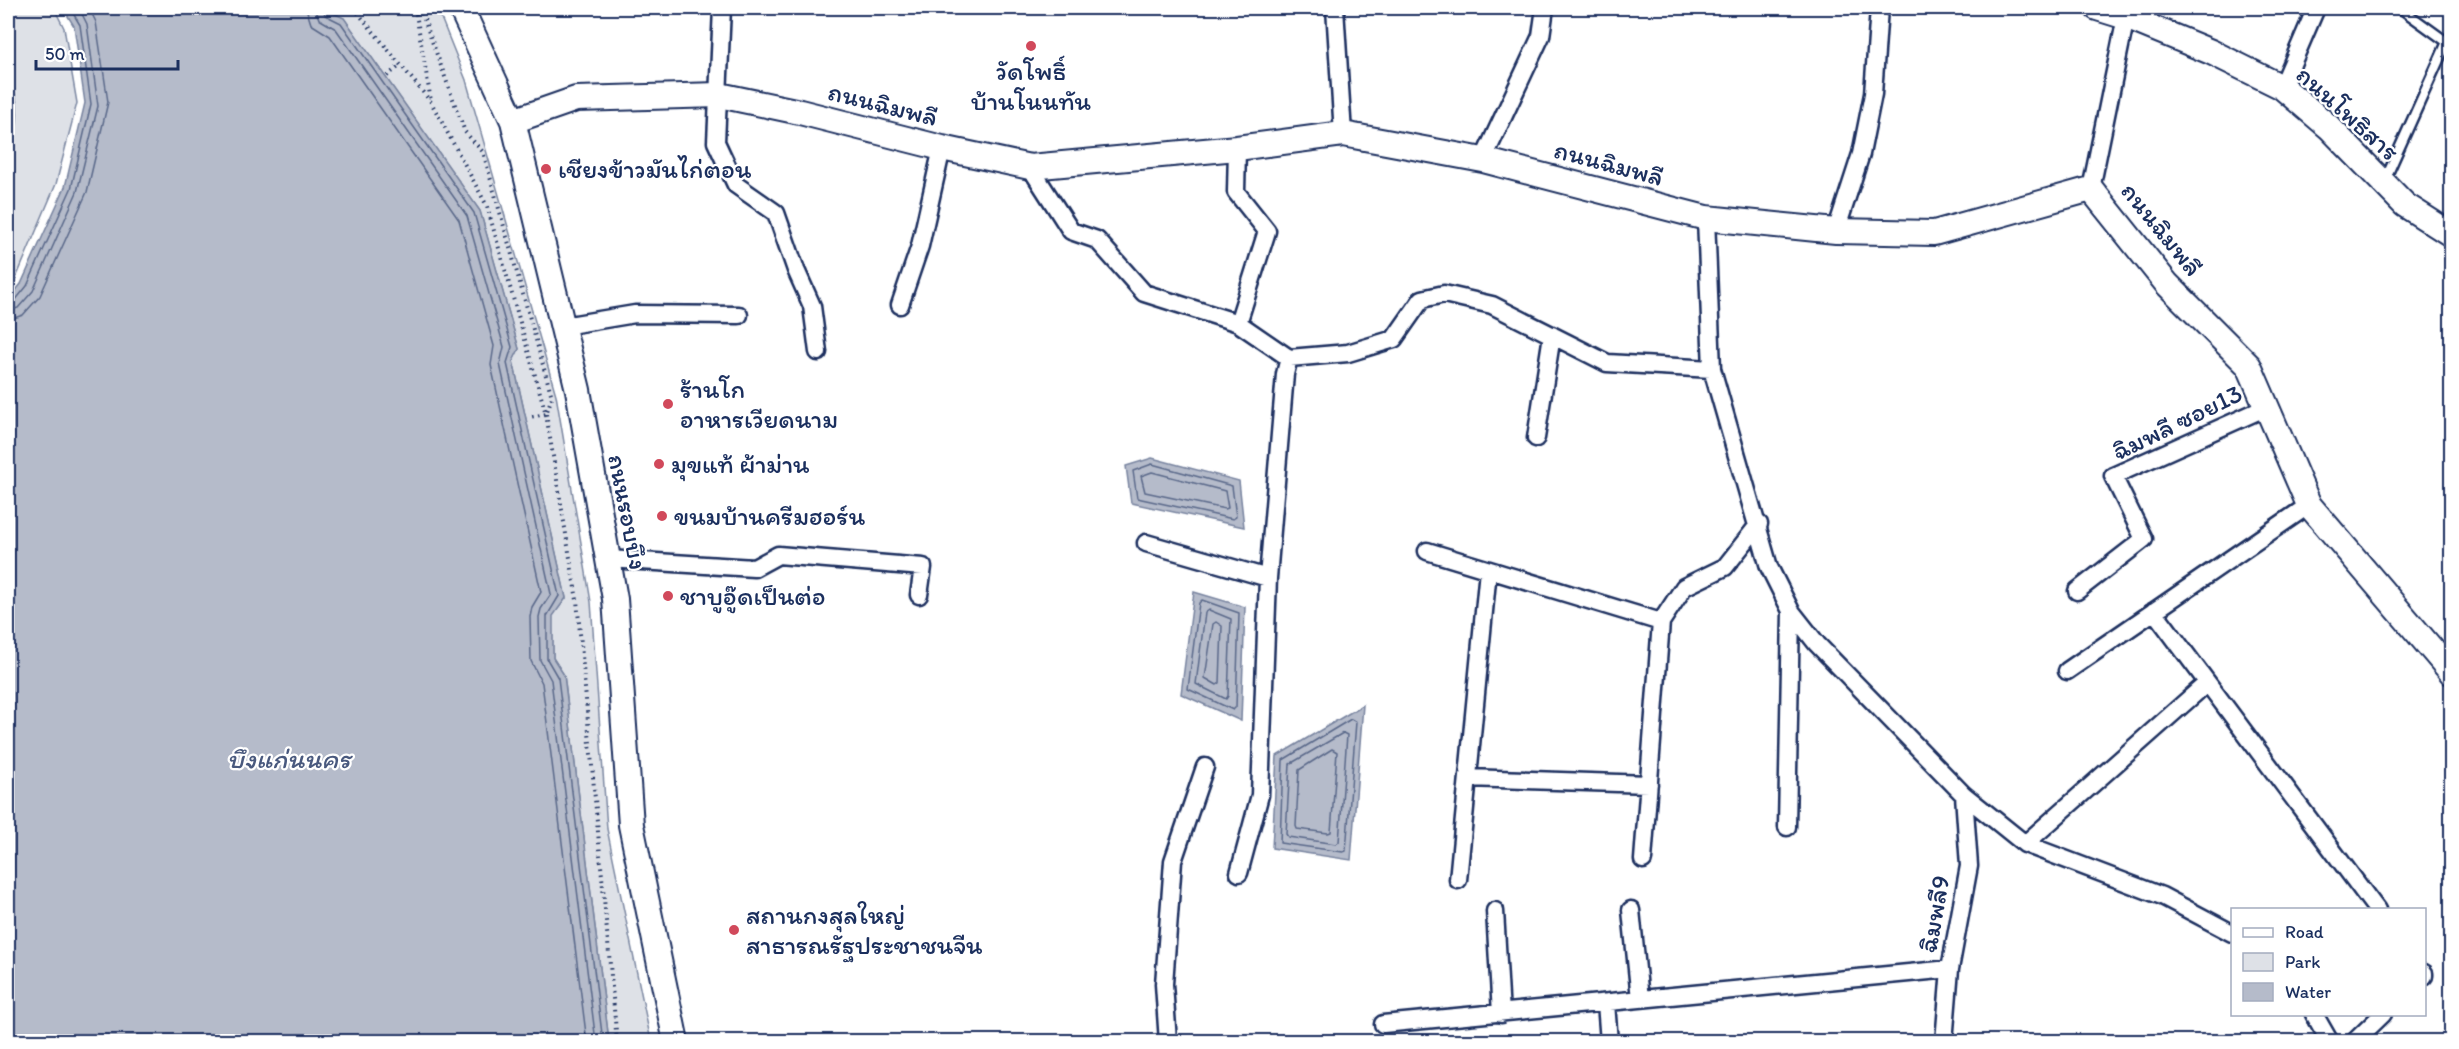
<svg xmlns="http://www.w3.org/2000/svg" width="2459" height="1049" font-family="Itim,'Playpen Sans Thai',sans-serif">
<rect width="100%" height="100%" fill="#fff"/>
<filter id="ink" filterUnits="userSpaceOnUse"><feTurbulence type="fractalNoise" baseFrequency=".0167" numOctaves="2"/><feDisplacementMap in="SourceGraphic" scale="12" xChannelSelector="R" yChannelSelector="G"/><feConvolveMatrix kernelMatrix="1 2 1 2 8 2 1 2 1" color-interpolation-filters="sRGB"/></filter>
<g filter="url(#ink)">
<!-- green -->
<path fill="#dee1e7" stroke="#7c88a2" stroke-width="1.5" d="M8,8h46l10,20 13,75 -21,81 -42,99 -6,6z
M323,8h114l29,72 90,315 35,207 16,227 44,212h-42l-45,-366 -11,-17 -1,-42 14,-18 -53,-237 6,-12 -39,-138 -136,-193z"/>
<!-- water -->
<path fill="#b5bbca" stroke="#77839f" stroke-width="1.5" d="M63,8h260l21,10 136,193 39,138 -6,12 53,237 -13,18v42l11,17 45,366h-601v-741l13,-16 44,-97 20,-84 -11,-77z
M8,78c17,27 7,58 0,86z
M1152,458l87,23 5,46 -113,-24 -5,-37z
M1194,592l51,15 -4,114 -60,-27z
M1363,705l-12,155 -79,-12 5,-92z"/>
<g fill="none" stroke-linecap="round" stroke-linejoin="round">
<!-- shore -->
<path stroke="#596789" stroke-width="1.5" d="M306,8l5,16 19,12 129,184 35,126 -3,19 50,227 -9,15 -2,10 1,44 11,22 45,359
M315,8l4,11 17,10 131,187 37,131 -4,17 51,230 -10,15 -2,8 1,43 11,20 45,362
M323,8l2,7 16,8 133,190 38,134 -5,16 52,233 -12,20v43l11,19 45,364
M8,303l6,-1 13,-16 44,-97 20,-85 -11,-79 -10,-17
M8,311l10,-3 15,-17 44,-99 21,-86 -11,-82 -8,-16
M8,320l15,-5 17,-19 47,-104 21,-90 -12,-80 -7,-14
M1152,464l80,22 4,31 -3,2 -96,-21 -4,-27z
M1152,472l73,19 3,17 -3,1 -80,-17 -4,-16z
M1202,600l37,13 -3,94 -3,3 -45,-21 11,-86z
M1209,610l22,9 -3,77 -2,3 -30,-15 9,-71z
M1216,622l6,4 -2,57 -3,2 -12,-7 8,-54z
M1351,719l5,3 -10,129 -3,1 -63,-9 3,-83z
M1343,733l4,2 -8,107 -3,2 -48,-7 -2,-3 4,-70z
M1332,749l5,3 -6,80 -3,1 -31,-4 -1,-3 3,-56z"/>
<!-- lane casing -->
<g stroke="#1b2f5e" stroke-width="13">
<path id="lane" d="M2400,8l47,34
M2385,180l62,-138 5,2"/>
</g>
<!-- street casing -->
<g stroke="#1b2f5e" stroke-width="21">
<path id="street" d="M722,8l-6,134 20,43 40,28 20,57 16,36 6,46
M1335,8l8,126
M2282,87l34,-79
M1237,148l-1,44 31,39 -29,92
M1483,160l58,-124 4,-28
M1030,167l41,64 26,9 47,53 94,30 51,35 59,-5 46,-14 28,-40 22,-5 48,11 115,58 105,6
M2091,189l35,-172
M1706,218l6,151 57,198 22,44 26,33 147,151 61,49 137,52 70,37
M1836,231l25,-77 12,-60 6,-86
M900,305l20,-59 22,-98
M563,326l72,-12 104,1
M1536,438l16,-103
M1146,543l122,35
M1427,551l234,71
M608,559l146,9 24,-13 145,12 -4,28
M2077,591l67,-52 -31,-63 154,-69
M2154,611l223,299
M2067,671l242,-166
M1468,778l181,6
M1787,827l4,-216
M2025,844l182,-161
M1643,860l18,-238 23,-35 41,-20 34,-43
M1239,873l21,-78 8,-217 17,-204 4,-16
M1458,880l30,-310
M1631,910l9,89
M1495,911l6,103
M2424,973v3
M1606,1003l3,39
M2314,1014l16,28
M1383,1024l567,-55
M1168,1042l-4,-58 9,-123 32,-94
M1944,1042l6,-73 19,-103 -5,-71
M2354,1042l29,-28"/>
</g>
<!-- secondary casing -->
<g stroke="#1b2f5e" stroke-width="28">
<path id="secondary" d="M461,8l52,113 65,269 37,209 16,226 45,217
M2097,8l29,9 85,35 71,35 47,40 76,78 47,30
M513,121l63,-22 143,-4 81,17 142,36 88,19 207,-19 106,-14 140,26 223,58 130,13 98,2 157,-44 76,95 82,82 60,139 143,168"/>
</g>
<!-- path -->
<path stroke="#1b2f5e" stroke-width="4" stroke-dasharray="1.5 4.5" stroke-linecap="butt" d="M354,8l77,94 56,104 59,208 31,186 40,442
M415,8l16,93
M420,8l45,124 18,20 69,245 -6,17 -16,3
M387,76l14,-11"/>
<!-- lane -->
<use href="#lane" stroke="#fff" stroke-width="8"/>
<!-- street -->
<use href="#street" stroke="#fff" stroke-width="16"/>
<!-- secondary -->
<use href="#secondary" stroke="#fff" stroke-width="24"/>
</g>
</g>
<!-- markers -->
<g fill="#d1495b" stroke="#fff" stroke-width="2">
<circle cx="1031" cy="46" r="6"/>
<circle cx="546" cy="169" r="6"/>
<circle cx="668" cy="404" r="6"/>
<circle cx="659" cy="464" r="6"/>
<circle cx="662" cy="516" r="6"/>
<circle cx="668" cy="596" r="6"/>
<circle cx="734" cy="930" r="6"/>
</g>
<g text-anchor="middle" dominant-baseline="central" stroke-width="4.5" stroke-linejoin="round" paint-order="stroke">
<!-- poi labels -->
<g font-size="26" fill="#1b2f5e" stroke="#fff" text-anchor="start">
<text x="1031" y="71" text-anchor="middle">วัดโพธิ์<tspan x="1031" dy="30">บ้านโนนทัน</tspan></text>
<text x="558" y="169">เชียงข้าวมันไก่ตอน</text>
<text x="680" y="389">ร้านโก<tspan x="680" dy="30">อาหารเวียดนาม</tspan></text>
<text x="671" y="464">มุขแท้ ผ้าม่าน</text>
<text x="674" y="516">ขนมบ้านครีมฮอร์น</text>
<text x="680" y="596">ชาบูอู๊ดเป็นต่อ</text>
<text x="746" y="915">สถานกงสุลใหญ่<tspan x="746" dy="30">สาธารณรัฐประชาชนจีน</tspan></text>
</g>
<!-- street labels -->
<g font-size="26" fill="#1b2f5e" stroke="#fff">
<text transform="translate(883 104) rotate(14)">ถนนฉิมพลี</text>
<text transform="translate(2348 113) rotate(42)">ถนนโพธิสาร</text>
<text transform="translate(1609 163) rotate(15)">ถนนฉิมพลี</text>
<text transform="translate(2162 229) rotate(51)">ถนนฉิมพลี</text>
<text transform="translate(2177 422) rotate(-26)">ฉิมพลี ซอย13</text>
<text transform="translate(628 512) rotate(79)">ถนนรอบบึง</text>
<text transform="translate(1934 914) rotate(-80)">ฉิมพลี9</text>
</g>
<!-- water labels -->
<g font-size="27" font-style="italic" fill="#49597e" stroke="#fff">
<text x="289" y="758">บึงแก่นนคร</text>
</g>
</g>
<!-- margin -->
<rect width="2459" height="1049" fill="none" stroke="#fff" stroke-width="30"/>
<rect x="15" y="15" width="2429" height="1019" fill="none" stroke="#1b2f5e" stroke-width="2" filter="url(#ink)"/>
<!-- legend -->
<rect x="2231" y="908" width="195" height="108" fill="#ffffff" stroke="#a4acbf" stroke-width="1.5"/>
<rect x="2243" y="928" width="30" height="9" fill="#ffffff" stroke="#a4acbf" stroke-width="1.5"/>
<text x="2285" y="938" font-size="18" fill="#1b2f5e">Road</text>
<rect x="2243" y="953" width="30" height="18" fill="#dee1e7" stroke="#a4acbf" stroke-width="1.5"/>
<text x="2285" y="968" font-size="18" fill="#1b2f5e">Park</text>
<rect x="2243" y="983" width="30" height="18" fill="#b5bbca" stroke="#a4acbf" stroke-width="1.5"/>
<text x="2285" y="998" font-size="18" fill="#1b2f5e">Water</text>
<!-- scale -->
<path d="M36 60v9h142v-9" fill="none" stroke="#1b2f5e" stroke-width="3"/>
<text x="45" y="60" font-size="18" fill="#1b2f5e" stroke="#ffffff" stroke-width="4.5" paint-order="stroke">50 m</text>
</svg>
